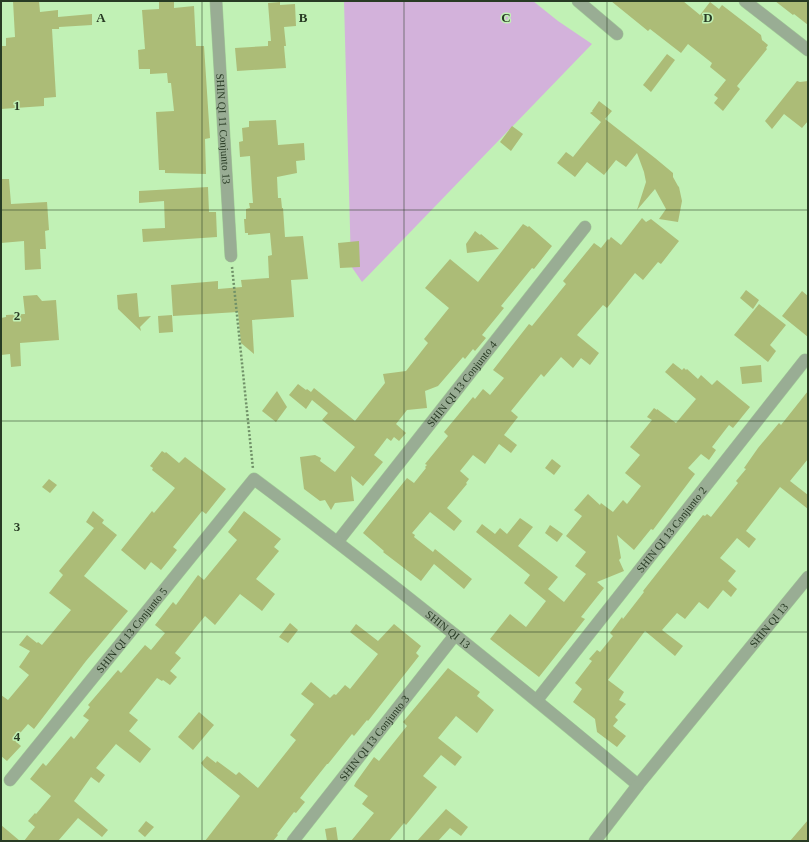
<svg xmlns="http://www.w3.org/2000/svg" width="809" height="842" font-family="Georgia,serif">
<rect width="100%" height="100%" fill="#c1f1b5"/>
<!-- green -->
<path fill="#d3b2db" d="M344,1h189l25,20 34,23 -230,238 -11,-16z"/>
<!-- building -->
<path fill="#acbc77" d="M13,1h26l1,11 18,-2v7l34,-3v11l-33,2v2h-7l4,68 -12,1v8l-43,3v-63h5v-8l9,-1z
M159,1h15v7l20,-2 2,40h8l6,92 -5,1 1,35 -41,-1v-3h-6l-3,-58 18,-1 -3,-28h-3l-1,-10 -17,1v-5h-11l-1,-19 7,-1 -3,-39 17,-1z
M611,1h72l17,14 10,-13 9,7 3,-4 39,30 1,5 6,5 -2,3 1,1 -30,37 3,3 -17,22 -9,-8 4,-5 -4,-3 12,-15 -16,-13 2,-4 -24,-19 -7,9 -31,-24 -2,2z
M775,1h33v24l-14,-11 -1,1z
M280,2v3l15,-1 1,22 -12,1 2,19h-2l2,22 -49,3 -2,-23 33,-2v-5h3l-3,-38z
M667,54l8,6 -24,32 -8,-7z
M797,81l3,1 8,-1v40l-6,7 -18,-14 -12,15 -7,-8z
M599,101l13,10 -7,8 50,39 18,15v4l5,9 1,1 3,14 -4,21 -19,-3 7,-10 -11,-20 -18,21 9,-28 -2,-10 -7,-19 -11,14 -10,-7 -12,15 -17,-13 -12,15 -18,-14 9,-11 7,5 28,-35 -11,-9 3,-2h-1z
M276,120l2,25 26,-2 1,17 -9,1 1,12 -20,4 1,21h3l1,10h1l2,29 18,-1 5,43 -17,1 3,37 -42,3 2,34 -13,-11 -3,-31 -65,4 -2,-31 47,-4v8l24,-2 -1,-7 28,-2 -1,-22 4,-1 -2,-22 -22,2v-2h-3l-1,-14h2v-10l4,-1 -1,-5h4l-1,-13 -2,-34 -10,1 -1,-15 4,-1 -1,-13 7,-1v-6z
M512,126l11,8 -12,17 -11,-9z
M1,179h8l2,25 36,-2 2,28 -4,1 1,18h-6l1,20 -16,1 -1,-29 -23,2z
M208,187l1,25h7l1,25 -74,5 -1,-13 23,-1 -1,-27 -25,2v-12z
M642,218l4,4 5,-3 28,22 -18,23 -3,-2 -15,18 -8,-7 -28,35 -4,-3 -26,30 22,18 -9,12 -9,-7 -8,10 -12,-11 -17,20 -3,-3 -30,37 7,6 -14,18 13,10 -6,8 -12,-9 -14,20 -12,-9 -13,16 9,8 -3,4 1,1 -20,24 15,13 -8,10 -24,-19 -18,21 3,2 -1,2 19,15 2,-3 37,30 -8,10 -30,-25 -13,17 -38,-29 1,-1 -21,-18 44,-55 7,5 12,-15 -1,-1 2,-2 -2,-1 23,-28 -4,-4 29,-35 2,2 8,-10 7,6 14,-17 -11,-8 36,-46 3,2 34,-42 -3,-3 31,-38 7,5 7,-9 1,1 2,-3 10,8z
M523,224l5,3 1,-1 23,20 -18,23 -2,-1 -31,38 3,2 -22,27 4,3 -11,13 -2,-2 -8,10 -2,-2 -25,29 -13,5 2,17 -20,2 -11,14 10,9 -7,8 -5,-4 -3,4 -4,-3 -13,17 9,7 -20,24 -12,-10 3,25 -19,2 -4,7 -6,-10 -5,1 -16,-12 -4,-32 15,-2 6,3 -1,3 15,11 20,-25 -33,-27 6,-7 -16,-13 -6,9 -17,-14 9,-11 8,6 1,-1 4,3 3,-4 41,33 30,-38 -2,-9 23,-3 22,-28 -4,-4 25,-31 -24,-20 25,-29 28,23z
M475,231l5,4 1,-1 18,15 -32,4 -1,-9z
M359,241l1,26 -20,1 -2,-25z
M746,290l13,10 -6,9 -13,-11z
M802,291l6,5v41l-26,-21z
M137,293l2,24 12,-1 -11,11 1,4 -23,-22 -1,-14z
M37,295l5,6 14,-1 3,40 -39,3 1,23 -10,1 -1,-13 -9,1v-37l5,-1v-2l19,-1 -2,-18z
M759,304l27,21 -16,20 6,6 -8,11 -34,-27z
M172,315l1,17 -14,1 -1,-17z
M673,363l9,7 2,-2 2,2 1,-1 11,10 3,-4 11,10 5,-5 33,27 -17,21 -4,-3 -17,22 4,3 -7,10 -8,-6 -13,14 7,6 -42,56 -2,-1 -17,21 -17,-15 4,23 -2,2 5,11 -27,11 7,6 -23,29 4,2 -46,58 -49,-38 20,-25 16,13 20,-26 -22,-18 6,-8 -54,-43 6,-8 13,10 5,-6 7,6 13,-16 13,9 -15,19 40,31 -10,12 16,13 22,-28 -11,-8 11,-14 -20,-16 16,-20 -8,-6 14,-16 12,11 1,-2 12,9 10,-12 4,4 14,-18 -16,-13 15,-18 -10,-8 22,-27 -5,-3 7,-9 3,2v-1l19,14 20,-24 -31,-27z
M761,365l1,17 -20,2 -2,-17z
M277,391l10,16 -11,15 -14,-11z
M808,391v68l-18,22 18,14v14l-28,-22 -34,44 10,8 -7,9 -12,-10 -17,20 16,13 -8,10 9,8 -6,8 -8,-7 -15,19 -9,-7 -14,17 -8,-6 -15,17 21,16 -8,10 -30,-25 -37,49 16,12 -5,8 7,4 -11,13 3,3 -5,6 13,10 -9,11 -20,-15 -2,-13 -22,-17 9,-13 -7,-6 17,-22 -3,-2 8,-9 3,2 13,-16 -3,-3 12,-16 1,2 21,-27 -1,-1 60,-76 2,1 2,-2 4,3 27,-34 -2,-2 10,-12 -2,-1 14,-20 21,-25 2,2z
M162,451l3,2 1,-1 13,11 6,-6 41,32 -20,25 -4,-3 -29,36 4,3 -16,20 -10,-8 -6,8 -24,-20 31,-39 2,2 21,-25 -23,-18 1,-2 -3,-2z
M552,459l9,7 -7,9 -9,-7z
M49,479l8,6 -7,8 -8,-6z
M93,511l11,9 -2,3 15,12 -33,41 44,35 -42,50 -52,68 -6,-5 -14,16 7,6 -14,15 -6,-5v-61l7,5 21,-25 -10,-8 11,-16 -11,-6 8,-10 10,8 1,-1 4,3 29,-35 -22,-17 14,-18 -4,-4 35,-43 -8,-6z
M244,511l37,28 -7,8 5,4 -23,28 19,15 -13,17 -22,-17 -25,31 -10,-9 -30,37 6,5 -11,13 7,6 -7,8 -7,-5 -1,1 -5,-3 -28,35 9,7 -9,11 22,18 -11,14 -24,-19 -20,24 9,7 -6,8 -8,-6 -17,24 34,29 -6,7 -24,-19 -20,23h-34l11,-14 -7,-6 7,-8 1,1 15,-18 -21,-17 13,-16 3,3 25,-30 3,3 15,-19 -6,-4 7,-9 -2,-2 30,-35 3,3 24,-28 6,5 14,-17 -10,-8 18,-23 3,3 22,-30 6,5 33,-40 -9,-8z
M550,525l13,9 -6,8 -12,-9z
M290,623l8,7 -10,13 -9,-6z
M356,624l22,17 16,-17 27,22 -5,7 3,3 -51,65 -1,-1 -13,16 -2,-2 -24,30h-1l-27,34 5,4 -9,11 -2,-1 -17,22 1,1 -5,6h-68l35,-45 -36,-29 -3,-4 6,-7 9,7 1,-2 19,14 3,-3 19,16 38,-48 -6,-5 24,-31 -13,-10 10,-12 19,16 4,-4 2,1 9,-10 5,4 28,-35 -28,-22z
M448,668l32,24 -3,4 17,14 -17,23 -21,-17 -18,22 24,19 -7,9 -14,-11 -18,21 14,11 -31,38 -2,-2 -15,18h-38l23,-28 -12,-9 6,-8 -14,-10 2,-4 18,-25 5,4 28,-35 -4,-4z
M199,712l15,13 -21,25 -15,-13z
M446,809l22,18 -7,9 -11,-8 -12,13h-21z
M808,820v21h-18z
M146,821l8,6 -9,10 -7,-6z
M1,825l19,16h-19z
M336,827l2,14h-11l-2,-12z"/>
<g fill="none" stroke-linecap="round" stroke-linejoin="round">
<!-- minor casing -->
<g stroke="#a2cd98" stroke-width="13">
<g id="minor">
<path id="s1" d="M216,1l15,255"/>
<path d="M578,1l39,33"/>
<path d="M745,1l63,49"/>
<path id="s2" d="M338,541l247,-314"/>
<path id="s3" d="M537,700l268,-340"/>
<path id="s4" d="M10,780l244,-301c131,98 259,201 384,306"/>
<path id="s5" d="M293,841l162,-206"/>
<path id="s6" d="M595,841l43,-56 170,-208"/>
</g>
</g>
<!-- path -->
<path stroke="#709168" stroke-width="2.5" stroke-dasharray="2 2" stroke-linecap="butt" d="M232,267l21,202"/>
<!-- minor -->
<use href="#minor" stroke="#99ad94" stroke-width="12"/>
</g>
<!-- grid -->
<path fill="none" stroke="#283b24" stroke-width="1" stroke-opacity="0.55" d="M202,1v840M404,1v840M607,1v840M1,210h807M1,421h807M1,632h807"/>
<g text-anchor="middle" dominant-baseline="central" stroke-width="3" stroke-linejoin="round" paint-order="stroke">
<!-- street labels -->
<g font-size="11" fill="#283b24" stroke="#c1f1b5">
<text stroke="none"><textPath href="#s1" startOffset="128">SHIN QI 11 Conjunto 13</textPath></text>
<text stroke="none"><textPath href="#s2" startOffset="200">SHIN QI 13 Conjunto 4</textPath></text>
<text stroke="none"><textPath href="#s3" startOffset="217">SHIN QI 13 Conjunto 2</textPath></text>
<text stroke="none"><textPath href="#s6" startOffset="277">SHIN QI 13</textPath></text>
<text stroke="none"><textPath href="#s4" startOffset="193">SHIN QI 13 Conjunto 5</textPath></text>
<text stroke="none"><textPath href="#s4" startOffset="633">SHIN QI 13</textPath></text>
<text stroke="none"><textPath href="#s5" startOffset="131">SHIN QI 13 Conjunto 3</textPath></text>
</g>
</g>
<g font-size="13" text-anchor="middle" font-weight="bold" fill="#283b24" stroke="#c1f1b5" stroke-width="3" stroke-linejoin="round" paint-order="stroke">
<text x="101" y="22">A</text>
<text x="303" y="22">B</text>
<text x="506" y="22">C</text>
<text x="708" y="22">D</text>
<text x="17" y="110">1</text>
<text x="17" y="320">2</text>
<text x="17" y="531">3</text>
<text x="17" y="741">4</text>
</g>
<!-- border -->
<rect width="809" height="842" fill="none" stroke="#283b24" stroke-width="4"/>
</svg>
